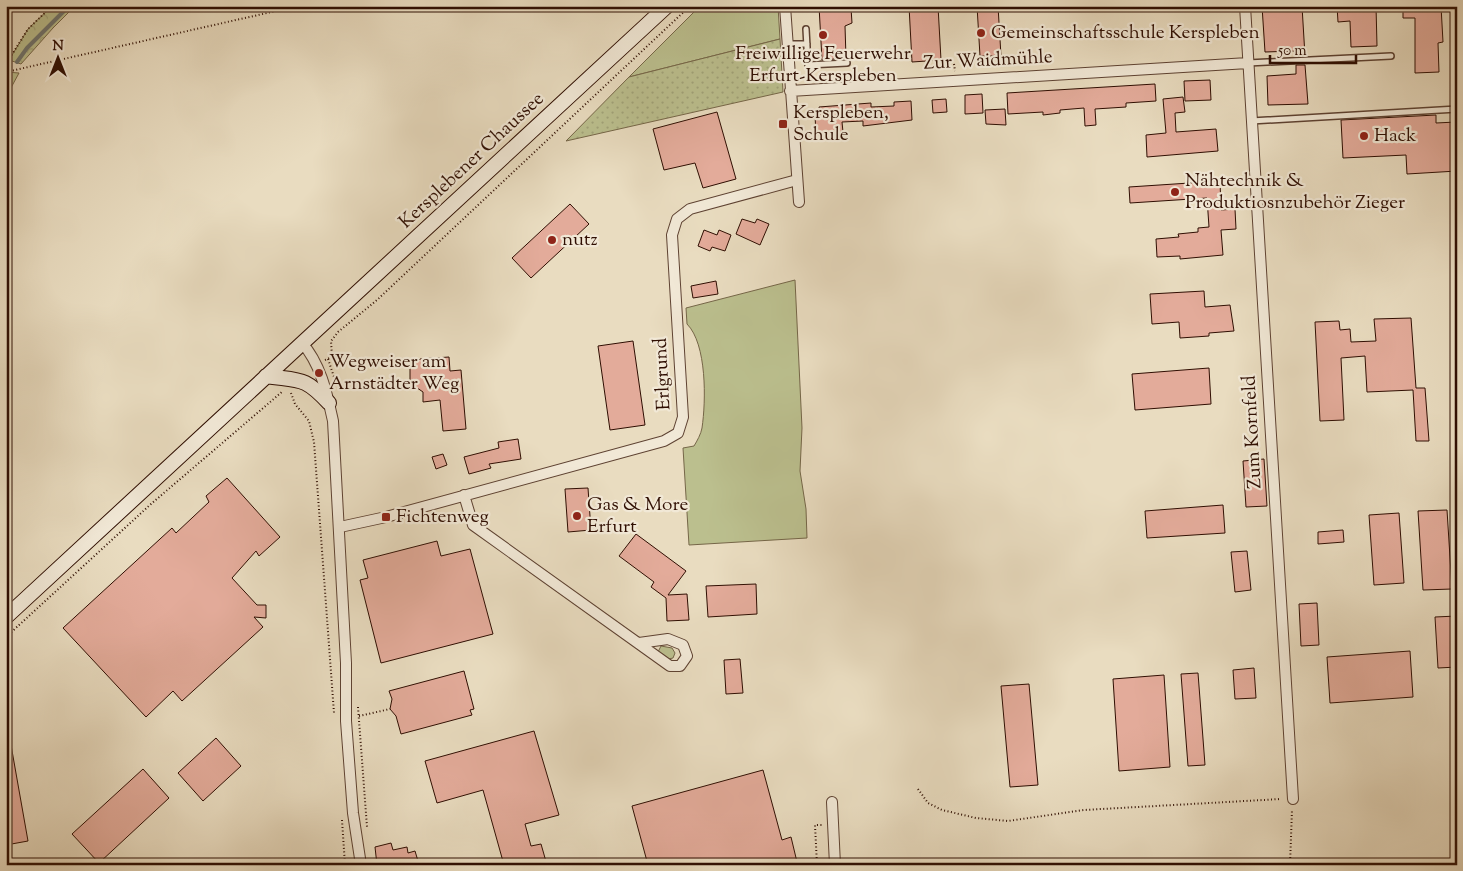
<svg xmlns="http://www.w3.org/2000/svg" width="1463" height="871" font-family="'Sorts Mill Goudy',serif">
<defs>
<pattern id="forest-crowns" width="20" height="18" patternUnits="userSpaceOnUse" patternTransform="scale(1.25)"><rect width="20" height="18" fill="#bbbf8e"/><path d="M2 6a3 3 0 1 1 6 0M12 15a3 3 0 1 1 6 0" fill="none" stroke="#a1a379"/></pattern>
<pattern id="park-dots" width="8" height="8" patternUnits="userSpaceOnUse" patternTransform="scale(1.25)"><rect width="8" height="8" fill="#bbbf8e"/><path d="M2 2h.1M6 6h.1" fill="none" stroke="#a1a379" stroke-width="1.8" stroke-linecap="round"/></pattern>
</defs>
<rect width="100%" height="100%" fill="#e9dcc0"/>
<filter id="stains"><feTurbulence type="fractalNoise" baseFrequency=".004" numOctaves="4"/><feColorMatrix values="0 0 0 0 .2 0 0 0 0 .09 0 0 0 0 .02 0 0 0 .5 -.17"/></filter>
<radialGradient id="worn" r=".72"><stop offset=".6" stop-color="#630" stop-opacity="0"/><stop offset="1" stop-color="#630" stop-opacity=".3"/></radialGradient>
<!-- grass -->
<path fill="#bbbf8e" stroke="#756648" d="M700,6h78l2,33 -151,38z
M6,72l13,1 -13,24z
M795,280l7,148 -2,43 6,38 1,29 -118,7 -6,-97 11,-2c3,-5 7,-12 8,-18 4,-27 5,-84 -15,-104l-1,-16z
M661,646l11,2 3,5 -2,5 -4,1 -11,-7z"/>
<!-- forest -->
<path fill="url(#forest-crowns)" stroke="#756648" d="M52,6h23l-22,22 -32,36 -12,-4 19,-31z"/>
<!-- park -->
<path fill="url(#park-dots)" stroke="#756648" d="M780,39l3,53 -217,49 63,-64z"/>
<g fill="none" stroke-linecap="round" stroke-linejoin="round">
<!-- stream -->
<path stroke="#6f7570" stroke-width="4" d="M17,62l10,-14 42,-42
M6,83l2,-4"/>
</g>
<!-- building -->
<path fill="#e3ab9a" stroke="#2f0e02" d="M819,6l32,2 1,15 -7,3 1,32 -24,2z
M909,6h29l3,54 -29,2z
M977,6h21l3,50h-21z
M1262,6h40l3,50h-10v-5l-30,1z
M1337,6h39l1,40 -26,1 -1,-26 -12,1z
M1403,6h38l2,36 -5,1 1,29 -24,1v-55h-12z
M1296,65h9l3,39 -40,1 -1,-29 29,-2z
M1210,80l1,20 -26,1 -1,-20z
M1155,84l1,17 -30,2v4l-31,2 1,16 -11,1 -1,-18 -24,2v3l-17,2v-3l-35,2 -1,-21z
M982,94l1,19 -18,1v-19z
M1183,97l2,15 -10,1 1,19 40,-3 2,22 -71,6 -1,-22 20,-2 -3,-34z
M946,99l1,13 -14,1 -1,-13z
M911,101l1,19 -49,6v-5l-21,1 1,10 -27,3 -1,-20h5l-1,-8 52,-4v4l23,-1v-4z
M1005,109l1,16 -20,-1 -1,-14z
M717,112l19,67 -33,9 -8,-25 -31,7 -11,-41z
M1436,115v8l20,-1 1,49 -50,3 -1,-19 -63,3 -2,-38z
M1220,181l1,29 14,-1 1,20 -15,1 2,25 -43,4v-3l-23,1 -1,-18 23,-2 -1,-3 20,-2v-4l11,-1 -2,-29 -77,5 -1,-16z
M570,204l19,20 -58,54 -19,-20z
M742,219l13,4 2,-4 12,5 -9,21 -24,-11z
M704,230l13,5 2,-5 12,5 -6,16 -13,-4 -2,4 -12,-5z
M716,281l2,13 -25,4 -2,-12z
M1204,291l1,16 25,-2 4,26 -25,2v3l-29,2 -1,-16 -27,2 -2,-30z
M1411,318l5,70h9l4,53h-13l-3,-51 -46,2 -2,-36 -24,2 3,62 -24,1 -5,-99 24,-1 1,9 10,-1 1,13 25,-1 -2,-22z
M633,341l12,84 -35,5 -12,-84z
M449,357l1,14 11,-1 5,59 -23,2 -3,-31 -17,2v-10l-13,-9v-14l10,-10z
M1209,368l2,36 -76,6 -3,-36z
M518,439l3,20 -32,5 2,4 -22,6 -5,-17 35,-9 -1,-6z
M443,454l4,11 -11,4 -4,-12z
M1264,459l3,47 -21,1 -3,-46z
M227,478l53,59 -21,19 -3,-5 -24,27 25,27h9v13l-12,-1 9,10 -81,74 -9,-10 -27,26 -83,-89 109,-100 4,5 33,-31 -3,-6z
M588,488l3,42 -23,2 -3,-43z
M1223,505l2,28 -78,5 -2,-27z
M1447,510l5,79 -29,1 -5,-79z
M1399,513l5,70 -30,2 -5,-70z
M1343,530l1,12 -26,2v-12z
M636,534l50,37 -18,24 19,-1 2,26 -22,1 -1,-23 -15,-11 3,-5 -35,-26z
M437,541l4,15 29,-7 23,85 -112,29 -21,-83 8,-2 -5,-18z
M1247,551l4,39 -16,2 -4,-40z
M756,584l1,30 -49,3 -2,-31z
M1317,603l2,42 -18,1 -2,-42z
M1457,616v51l-19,1 -3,-51z
M1410,651l3,46 -83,6 -3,-46z
M740,659l3,34 -17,1 -2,-34z
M1254,668l2,30 -21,1 -2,-29z
M464,671l10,38 -4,1 2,5 -71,19 -5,-18 -6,-7 2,-10 -3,-8z
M1198,673l7,92 -17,1 -7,-92z
M1164,675l6,92 -51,4 -6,-92z
M1029,684l9,101 -28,2 -9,-101z
M534,731l25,84 -34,9 6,22 10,-2 6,21h-43l-21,-75 -46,13 -12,-42z
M216,738l25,28 -38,35 -25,-28z
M11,745l17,96 -22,4v-99z
M143,769l26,29 -70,65 -27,-29z
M763,770l19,70 9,-3 6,25 -10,3h-139l-16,-59z
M391,843l2,7 14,-3 1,6 7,-2 3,10 -7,1v3h-34l-2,-18z"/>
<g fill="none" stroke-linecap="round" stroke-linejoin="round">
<!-- lane casing -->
<g stroke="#5e4232" stroke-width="8">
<path id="lane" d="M806,29l2,36 39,-2
M788,44h19
M1248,63l143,-7
M1251,121l206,-12"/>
</g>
<!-- street casing -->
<g stroke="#5e4232" stroke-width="12">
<path id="street" d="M785,6l14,196
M1245,6l48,793
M790,91l458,-28
M302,343c19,21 25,51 31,78l13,242v58l7,92 8,52
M464,495l9,30 197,141h10l7,-10 -4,-11 -15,-6 -29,4
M340,527l46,-10 278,-76 14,-8 5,-16 -11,-182 5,-16 13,-10 107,-29
M832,802l3,63"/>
</g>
<!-- secondary casing -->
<g stroke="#2f0e02" stroke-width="16">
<path id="secondary" d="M266,376c34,5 38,0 63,27
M6,617l661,-611"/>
</g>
<!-- path -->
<path stroke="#2f0e02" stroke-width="2" stroke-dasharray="1 2.5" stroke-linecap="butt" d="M6,64l22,-35 24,-23
M954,64l1,7
M6,72l292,-66
M328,359l7,21
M325,360l7,-3 -1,-16 7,-9 39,-32 313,-294
M291,393l4,11 14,17 5,21 20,271
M6,637l145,-133 132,-113
M358,707l9,120
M359,716l31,-7
M918,789l10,14 14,7 34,8 32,3 76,-11 197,-11
M342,820l3,45
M817,865l-2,-40h8
M1290,865l2,-55"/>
<!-- lane -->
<use href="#lane" stroke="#f1e8d6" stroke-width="5"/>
<!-- street -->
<use href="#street" stroke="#f1e8d6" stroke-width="10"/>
<!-- secondary -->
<use href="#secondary" stroke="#f1e8d6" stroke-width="14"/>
</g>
<!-- markers -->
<g fill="#8f2418" stroke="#f1e8d6" stroke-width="2">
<circle cx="981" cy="33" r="5"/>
<circle cx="823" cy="35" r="5"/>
<rect x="778" y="119" width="10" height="10" rx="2.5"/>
<circle cx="1364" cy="136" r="5"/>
<circle cx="1175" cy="192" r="5"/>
<circle cx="552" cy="240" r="5"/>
<circle cx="319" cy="373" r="5"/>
<circle cx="577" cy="516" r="5"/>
<rect x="381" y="512" width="10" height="10" rx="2.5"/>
</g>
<g text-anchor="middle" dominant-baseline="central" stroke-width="4.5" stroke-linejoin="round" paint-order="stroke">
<!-- poi labels -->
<g font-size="19" fill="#2f0e02" stroke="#f1e8d6" text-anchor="start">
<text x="991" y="33">Gemeinschaftsschule Kerspleben</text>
<text x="823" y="54" text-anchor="middle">Freiwillige Feuerwehr<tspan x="823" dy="22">Erfurt-Kerspleben</tspan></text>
<text x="793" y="113">Kerspleben,<tspan x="793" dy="22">Schule</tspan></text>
<text x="1374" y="136">Hack</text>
<text x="1185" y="181">Nähtechnik &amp;<tspan x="1185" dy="22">Produktiosnzubehör Zieger</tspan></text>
<text x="562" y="240">nutz</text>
<text x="329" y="362">Wegweiser am<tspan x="329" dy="22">Arnstädter Weg</tspan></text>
<text x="587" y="505">Gas &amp; More<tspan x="587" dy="22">Erfurt</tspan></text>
<text x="396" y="517">Fichtenweg</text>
</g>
<!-- street labels -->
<g font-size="19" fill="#2f0e02" stroke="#f1e8d6">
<text transform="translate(988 61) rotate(-3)">Zur Waidmühle</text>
<text transform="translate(472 161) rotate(-43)">Kersplebener Chaussee</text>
<text transform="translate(663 374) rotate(-93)">Erlgrund</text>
<text transform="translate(1253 432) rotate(-93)">Zum Kornfeld</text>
</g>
</g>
<!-- margin -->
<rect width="1463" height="871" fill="none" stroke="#e9dcc0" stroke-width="25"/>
<rect x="8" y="8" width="1448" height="856" fill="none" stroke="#2f0e02" stroke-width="2.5"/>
<rect x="12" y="12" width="1438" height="846" fill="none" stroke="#2f0e02"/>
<!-- north arrow -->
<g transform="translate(58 58)" stroke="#f1e8d6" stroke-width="4" paint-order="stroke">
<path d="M0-4L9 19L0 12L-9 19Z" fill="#2f0e02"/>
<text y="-8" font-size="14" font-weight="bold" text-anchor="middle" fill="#2f0e02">N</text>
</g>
<!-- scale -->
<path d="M1270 55v8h86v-8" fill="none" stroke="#2f0e02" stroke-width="2.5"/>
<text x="1278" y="55" font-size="15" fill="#2f0e02" stroke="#f1e8d6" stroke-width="4" paint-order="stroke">50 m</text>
<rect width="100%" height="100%" filter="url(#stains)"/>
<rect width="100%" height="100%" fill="url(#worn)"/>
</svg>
